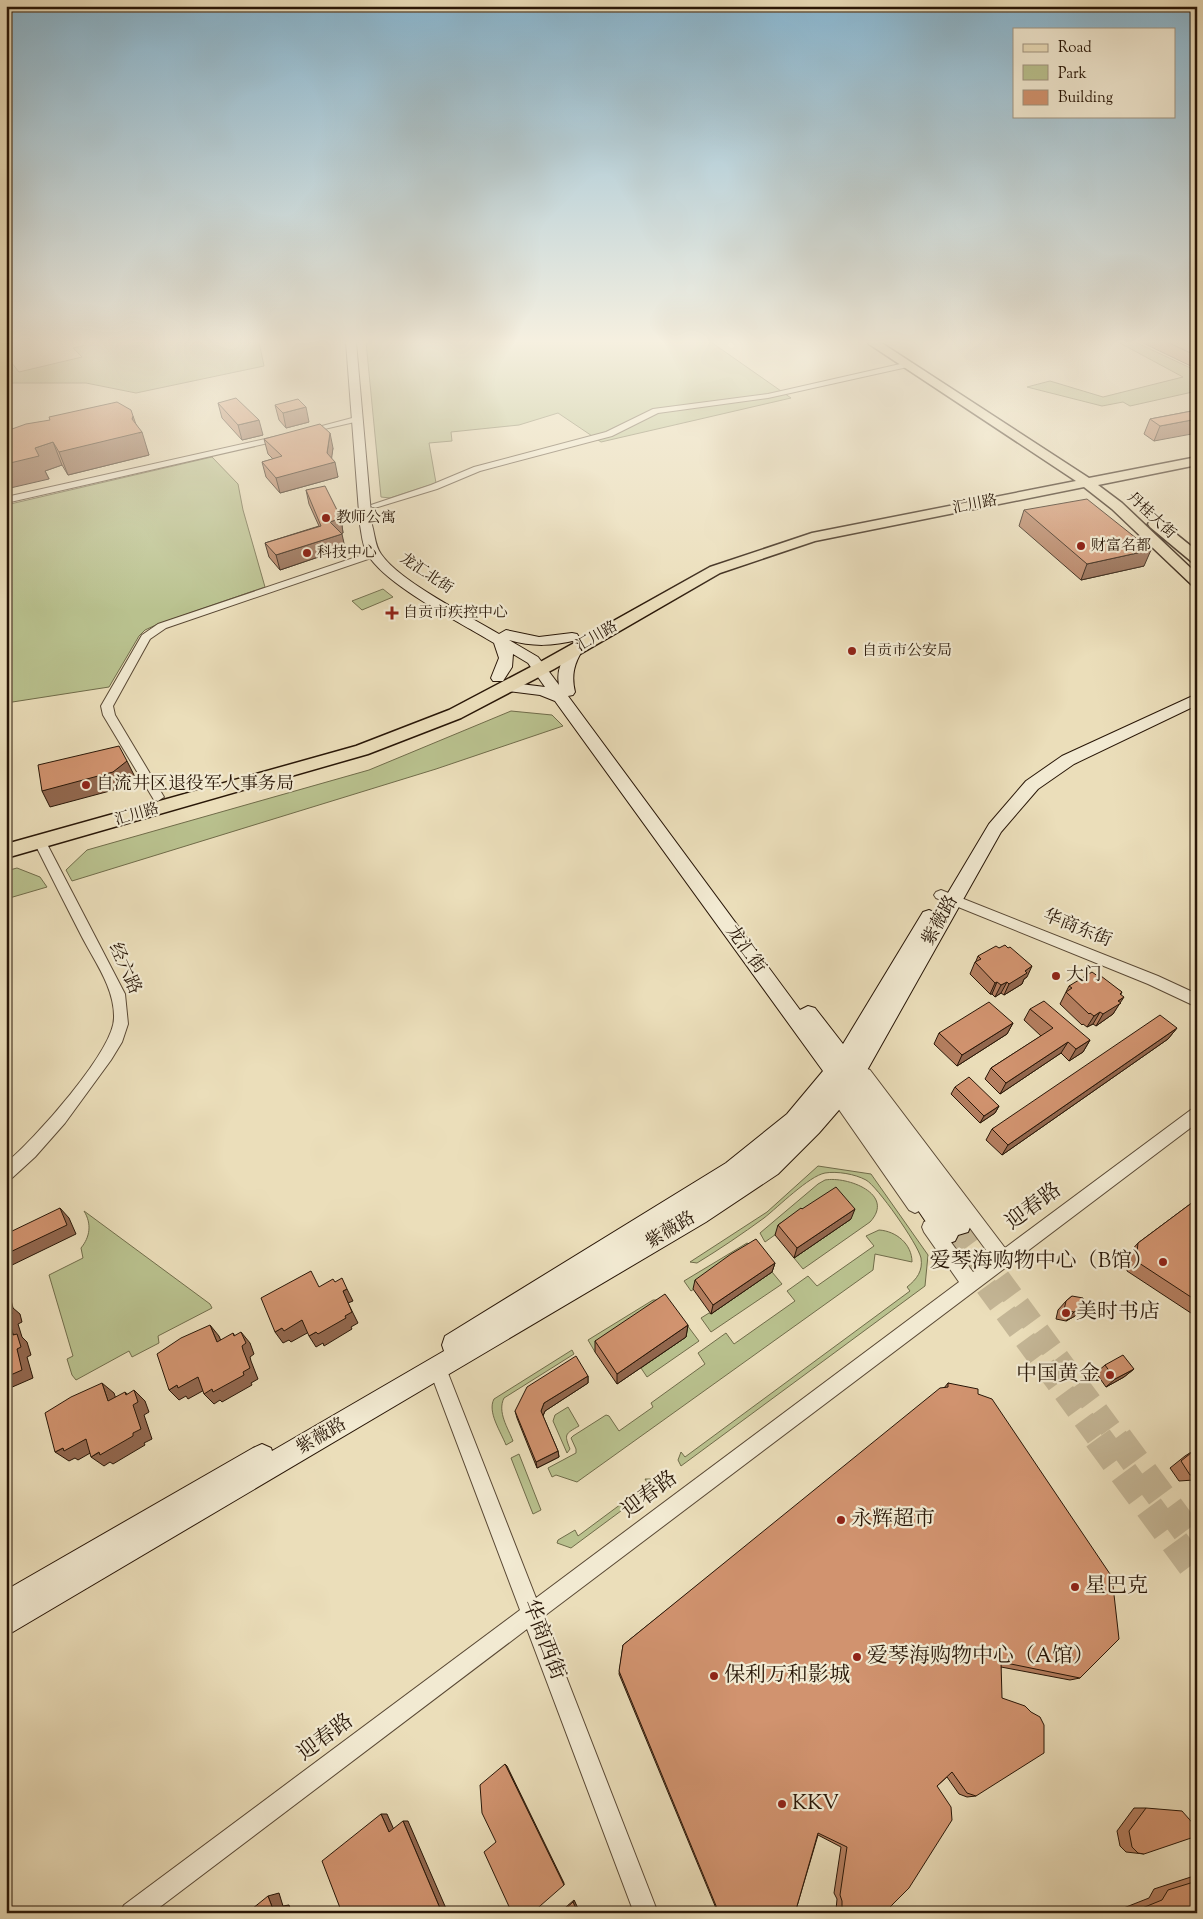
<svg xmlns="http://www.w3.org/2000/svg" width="1203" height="1919" font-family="'Sorts Mill Goudy','Noto Serif SC',serif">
<rect width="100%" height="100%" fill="#ebdeba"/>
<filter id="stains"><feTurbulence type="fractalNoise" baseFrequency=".004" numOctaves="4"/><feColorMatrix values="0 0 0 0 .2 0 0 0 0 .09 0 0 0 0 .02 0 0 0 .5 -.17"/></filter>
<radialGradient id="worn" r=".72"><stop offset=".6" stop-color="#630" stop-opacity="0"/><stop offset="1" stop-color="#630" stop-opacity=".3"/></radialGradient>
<!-- green -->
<path fill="#b9c18e" stroke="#706c4a" d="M84,342h175l5,24 -128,27 -50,-10h-80v-20l5,-1 8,10 63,-15 -9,-9 13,-3z
M366,342h345l80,56 -190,44 -43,-29 -39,12 -68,7 1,9 -23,2 7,40 -46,15 -9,-1z
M1118,342h17l62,29v20l-67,15 -7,-4 -21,4 -75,-19 23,-6 53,16 80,-20z
M212,457l26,27 5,26 22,77 -107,37 -13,6 -6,6 -30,51 -103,16v-198z
M383,589l10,8 -31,13 -10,-9z
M511,711l41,4 11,11 -127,43 -364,112 -6,-11 21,-20 282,-80z
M17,868l23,9 7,10 -41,12v-28z
M818,1166l53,8 57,81 -3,31 -244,180 -3,-6 3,-8 4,5 225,-166 -3,-4c10,-8 16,-16 14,-29 -3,-14 -44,-72 -55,-78 -11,-6 -29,-9 -41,-7 -16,3 -47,34 -61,45 -22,16 -44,31 -67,45l-7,-1 77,-50z
M825,1180c22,-4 71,14 45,42l-67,47 -9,-11 57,-39 -65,8 -21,15 -5,-9 58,-49z
M84,1211l126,93 2,4 -54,28 1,7 -27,14 -3,-6 -53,29 -4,-5 -5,-16 6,-3 -24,-81 34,-17 -2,-10c9,-11 11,-24 3,-37z
M879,1230c17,1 33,14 33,32l-37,-8 -2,16 -296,212 -21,-7 -4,2 -4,-9 28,-15v-4l-5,-11 2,-2 33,-21 3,1 10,15 34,-24 -2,-4 54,-39 -7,-11 28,-20 8,11 61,-43 -8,-10 21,-15 9,10 57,-40 -8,-10z
M747,1243l4,2 -21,20 -39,26 -7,-10z
M772,1272l10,12 -71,48 -10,-14 8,-5 2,1z
M653,1300h5l-49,42 -14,10 -7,-12z
M684,1321l15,20 -52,36 -6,-9 45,-31z
M572,1350l2,4 -70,44c-7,14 4,30 9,43l-7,4c-5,-13 -19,-33 -12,-46z
M568,1407l11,19c-14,8 -15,8 -9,23l-3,4 -14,-32 2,-6z
M519,1454l22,56 -8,4 -22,-56z
M645,1479h6l5,6 -85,63 -14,-5 1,-3 17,-10 3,6 70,-52z"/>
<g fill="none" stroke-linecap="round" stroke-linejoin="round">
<!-- secondary-tunnel-far1 -->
<path stroke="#c4b696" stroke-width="22" stroke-dasharray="22 11" stroke-linecap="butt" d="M960,1225l159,215
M947,1233l152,207"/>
<!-- secondary-tunnel -->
<path stroke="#c4b696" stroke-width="29" stroke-dasharray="29 14" stroke-linecap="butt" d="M1098,1438l99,134
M1118,1438l79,107"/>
<!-- street casing -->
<g stroke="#594834" stroke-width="2">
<path id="street" d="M909,362l4,2 -1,2 -144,32 -110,15 -46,23 -132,35 -43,18 -59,18h-6l-1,-2 60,-20 43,-18 132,-35 47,-23 115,-15z
M356,417l4,2 -1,2 -52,12 -4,-2z
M283,435l4,2 -1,2 -280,64v-6z
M374,551l5,3 -2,2 -211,72 -16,11 -37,67 2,9 49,82 -6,4 -4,-1 -51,-85 -2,-9 41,-71 16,-11z
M40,838l6,4 79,152 3,30 -6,18 -11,18 -46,63 -30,34 -23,21 -6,2v-17c27,-22 108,-112 108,-145 1,-29 -19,-56 -32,-81 -16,-31 -32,-63 -48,-95z
M941,890l217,86 39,18v13l-49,-23 -212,-86 -2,-3 2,-3z
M865,1068l5,2 135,178 187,-139 5,-2v16l-654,494 115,296h-24l-107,-284 -375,284h-32l4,-8 396,-295 -91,-241 3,-6 6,-3 6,3 92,235 423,-316 -35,-50 -2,-5 2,-5 6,-3 6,3 37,50 19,-14 -132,-180 -2,-4 2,-4z
M838,1089l5,2 78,109 2,5 -2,5 -6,3 -6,-3 -76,-109 -3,-5 3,-5z"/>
</g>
<!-- secondary casing -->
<g stroke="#281607" stroke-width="2">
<path id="secondary" d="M346,342h10l16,183c3,10 3,21 9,29 19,28 88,62 118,80l7,-4 33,7 33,-4 5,1 2,3 -2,3c-24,6 -44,7 -68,0l29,17 21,28c-3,-16 4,-27 12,-39h10l2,3c-9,15 -12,26 -8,43l-2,3 -5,1 232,314 8,-4 7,2 28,36 80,-132 6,-2 7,3 53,-89 37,-43 36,-25 135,-62v11l-123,59 -36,25 -37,43 -136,242 103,144 3,7 -3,7 -10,3 -3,6 -8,3 -8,-3 -94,-138 -26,30 -41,41 -72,48 -700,414v-46l247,-142 9,-4 9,4 1,3 172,-100 -2,-6 3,-9 281,-173 61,-49 36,-43 -268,-370 -15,-6 -40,-5 -2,-3 2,-3 5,-2 40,5 -17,-24 -15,-9 -1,13 -9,14h-10l-2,-3 8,-20 -5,-15c-34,-21 -106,-56 -126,-88 -6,-10 -6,-20 -8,-30z"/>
</g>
<!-- primary casing -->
<g stroke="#281607" stroke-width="3">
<path id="primary" d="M868,342h12l209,136 108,-21v8l-99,20 24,18 75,71v12l-5,-1 -80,-76 -28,-22 -269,54 -95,32 -166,96 -93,49 -93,36 -362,104v-14l350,-98 93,-36 93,-49 168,-94 102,-34 264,-52 -207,-137z
M1155,520l5,1 37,30v12l-5,-1 -42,-35 -2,-3 2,-3z"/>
</g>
<!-- street -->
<use href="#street" fill="#f2ead2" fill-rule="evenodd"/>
<!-- secondary -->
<use href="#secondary" fill="#f2ead2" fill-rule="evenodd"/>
<!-- primary -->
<use href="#primary" fill="#ebdeba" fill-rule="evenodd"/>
</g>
<!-- wall -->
<path fill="#b47e5f" stroke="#281607" d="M1141,342h56v27z
M218,403l45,32 -21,5 -20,-22z
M275,405l34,17 -23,6 -7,-8z
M1197,410l-43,31 -10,-7 6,-15z
M136,424l13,31 -81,20 -6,-10 -17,6 4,8 -37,-50z
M264,439l69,9 -2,10 7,19 -58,16 -14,-16 -4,-15 11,-3 -5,-5z
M306,490l35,28 2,15h-2l4,15 -65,22 -11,-13 -4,-14 54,-17 -10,-22z
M1024,510l120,56 -63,14 -62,-54z
M978,956l49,21 -3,2 -2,5 -18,11 -3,-2 -6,4 -3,-3h-2l-20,-20 5,-12 1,-1z
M1099,977l23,15 -1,2 -1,8 -7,12 -17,12 -3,-2 -6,3 -4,-3 -1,1 -22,-21 9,-18z
M1030,1009l60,31 -7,12 -14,9 -8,-8 -61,41 -15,-15 6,-11 50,-32 -17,-16z
M1013,1023l-6,11 -50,32 -23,-22 5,-11z
M1177,1028l-9,11 -166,116 -16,-15 6,-11z
M955,1087l44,19 -4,7 -15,10 -29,-29z
M1197,1199v118l-70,-46 2,-18 9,-10z
M802,1209l49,10 -57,39 -19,-23 3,-10z
M775,1263l-3,9 -61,42 -18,-25 2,-9z
M1072,1296l3,20 -9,5 -10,-2 2,-9 8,-9z
M688,1325l-2,12 -69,47 -22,-32v-11z
M1105,1365l29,4 -10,8 -18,10 -10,-14z
M588,1376v7l-43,28 -2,5 15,35 1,6 -22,11 -20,-50 -2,-7z
M948,1383l30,11 102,284 -10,2 -69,-13 -25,129 -9,1 -8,-3 -12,-17 -10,9 -53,127h-46l-2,-3 1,-11 -3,-6 7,-46 -23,-12 -23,78h-77l-99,-239 4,-29 321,-257z
M1196,1449l1,29 -3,2 -15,1 -9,-13 15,-12z
M1134,1808h12l-2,46 -18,-2 -6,-6 -3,-15z
M1197,1875v38h-82l1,-2 33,-13 5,-9z
M574,1900l6,13h-21z"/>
<!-- shaded-wall -->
<path fill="#92674e" stroke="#281607" d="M306,407l3,15 -23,6 -3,-15z
M133,416l6,17 3,-1 7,23 -81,20 -9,-23 73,-33z
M1197,419v14l-43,8 6,-15z
M259,420l4,15 -21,5 -4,-15z
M330,433l3,15 -2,15 4,-1 3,15 -58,16 -4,-15 51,-25z
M53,442l9,23 -17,6 4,8 -43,10v-25l29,-16z
M341,518l2,15 -10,3 -3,-14z
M342,534l3,14 -65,22 -4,-15z
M1151,550l-7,16 -63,14 6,-16z
M127,761l8,16 -14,11 -71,19 -8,-16z
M1032,966l-5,11 -3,2 -2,5 -18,11 5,-11 16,-13z
M997,982l-5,12h-2l5,-11z
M1007,982l-6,11 -6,4 6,-12z
M1124,997l-11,17 -17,12 7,-12 15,-13z
M1100,1012l-7,12 -6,3 7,-11z
M1013,1023l-6,11 -50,32 5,-11z
M1177,1028l-9,11 -166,116 6,-10z
M1090,1040l-7,12 -14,9 7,-12z
M1068,1042l-7,11 -61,41 6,-11z
M999,1106l-4,7 -15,10 4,-7z
M60,1208l9,10 7,16 -68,33 -2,-2v-11z
M855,1209l-4,10 -57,39 3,-10z
M775,1263l-3,9 -61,42 2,-9z
M347,1289l6,12 -5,2 10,20 -7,4 1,2 -28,17 -1,-3 -7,4 -7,-11 36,-20 -2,-25z
M6,1293l4,3 3,12 7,6 2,8 -4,2 4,13 5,5 4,13 -4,2 6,21 -23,10 -4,-3v-8l11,-28 -11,-41z
M1083,1307l-8,9 -9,5 8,-9z
M302,1320l7,12 -18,10 -2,-2 -6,3 -8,-11 7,-4z
M210,1325l9,11 7,17 -9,-11z
M688,1325l-2,12 -69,47v-10z
M241,1332l9,11 4,11 -4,3 1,4 7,18 -7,4 1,2 -30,17 -2,-2 -6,4 -10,-10 30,-58 -1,-3 8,12z
M1134,1369l-10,8 -18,10 9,-8z
M588,1376v7l-43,28 -3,7 -1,-7 3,-8z
M198,1377l10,11 -20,11 -2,-3 -7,4 -10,-10 8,-5z
M102,1383l12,10 6,18 -12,-10z
M134,1390l11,11 4,11 -5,3 8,24 -8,4 1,2 -32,19 -3,-2 -6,4 -13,-9 42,-24 -8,-41 11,10z
M86,1439l13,9 -21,12 -3,-2 -6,3 -14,-9 8,-4z
M558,1451l1,6 -22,11 -1,-6z
M505,1764l2,2 57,117v2z
M381,1814h6l8,18h-6z
M403,1821h5l40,92h-6z
M279,1893l4,13 6,-1 3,8h-11l-7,-1 -6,-16z
M574,1900l6,13h-2l-5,-11z"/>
<!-- building -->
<path fill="#d1936f" stroke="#281607" d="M1167,342h30v14z
M236,398l23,22 -21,5 -20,-22z
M298,399l8,8 -23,6 -8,-8z
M117,402l14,8 2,6 -1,3 10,13 -83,20 -6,-10 -18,6 4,8 -33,8v-37l4,-1 2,3 14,-5 24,-4 -1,-3z
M1197,410v9l-37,7 -10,-7z
M320,424l10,9 -3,20 8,9 -59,16 -14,-16 20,-6 -18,-17z
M325,486l16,32 -11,4 12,12 -66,21 -11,-12 56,-17 -15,-36z
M1087,499l64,51 -64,14 -63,-54z
M119,746l8,15 -14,11 -71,19 -4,-26z
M1005,945l3,3 2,-1 22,19 -7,5 2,2 -18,11 -2,-2 -6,3 -4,-3 -2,1 -20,-21 6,-3 -3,-3 18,-10 3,2z
M1092,972l7,5 2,-1 21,16 -2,2 4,3 -6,4 3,2 -18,11 -3,-2 -6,4 -4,-3 -1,1 -23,-22 6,-4 -3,-2z
M1044,1001l46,39 -14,9 -8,-7 -62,41 -15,-15 62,-40 -23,-19z
M989,1002l24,21 -51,32 -23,-22z
M1160,1015l17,13 -169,117 -16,-16z
M969,1077l30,29 -15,10 -29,-29z
M836,1187l19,22 -58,39 -19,-23 23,-17 1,1z
M1197,1199v102l-61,-40 2,-18z
M60,1208l7,17 -61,29v-20z
M756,1239l19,24 -62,42 -18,-25 36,-26z
M311,1271l8,16 14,-8 2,3 7,-4 5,11 -4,2 9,21 -7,4 1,2 -28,16 -2,-2 -7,4 -7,-16 -18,11 -2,-3 -7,4 -14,-34z
M665,1294l23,31 -71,49 -22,-33z
M1072,1296l11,2v9l-9,5 -10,-2 2,-9z
M10,1305l2,9 -4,2 5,19 4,-1 4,13 -4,2 5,21 -16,7v-70z
M210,1325l7,17 16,-9 1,3 7,-4 5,11 -4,3 1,4 7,18 -7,4 1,3 -31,17 -1,-3 -8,5 -6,-17 -20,11 -1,-3 -8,5 -12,-36 24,-16z
M1123,1355l11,14 -19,10 -10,-14z
M576,1356l12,20 -44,27 -3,8 17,40 -22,11 -21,-51 12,-24z
M102,1383l6,18 17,-9 1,3 8,-5 4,12 -5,3 8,24 -8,4v3l-33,19 -1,-3 -8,5 -5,-18 -22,12 -1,-3 -8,4 -10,-39 26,-16z
M948,1383l30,6v5l14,5 120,178 7,62 -39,39 -79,-16 1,36 23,8 6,6 9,5 4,8v28l-68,43 -9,-3 -15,-21 -15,14 14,21 1,13 -43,68 -25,25h-42v-12l-2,-6 7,-48 -29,-14 -23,80h-76l-100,-242 4,-26 317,-257 8,-1z
M1196,1449l1,25 -7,1 -9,-14z
M505,1764l59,121 -32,28h-20l-28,-61 12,-10 -14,-29 -2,-28z
M1146,1808l36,3 15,17v8l-53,18 -6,-1 -6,-6 -3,-16z
M381,1814l8,18 14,-11 39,92h-100l-20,-52z
M1197,1881v32h-67l32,-13 6,-10z
M268,1896l6,16 5,-4 2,5h-34z
M573,1902l5,11h-17z"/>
<!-- sky -->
<linearGradient id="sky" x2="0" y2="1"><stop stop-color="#88b7d2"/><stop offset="0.56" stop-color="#f6f0e0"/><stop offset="1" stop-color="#f6f0e0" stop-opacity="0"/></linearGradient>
<rect width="1203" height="610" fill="url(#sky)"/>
<!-- markers -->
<g fill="#8f2418" stroke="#f2ead2" stroke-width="2">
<circle cx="326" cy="518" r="5"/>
<circle cx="1081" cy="546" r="5"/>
<circle cx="307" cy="553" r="5"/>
<path d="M389.5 605.5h5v5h5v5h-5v5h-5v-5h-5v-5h5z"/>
<circle cx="852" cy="651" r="5"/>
<circle cx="86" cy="785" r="5"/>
<circle cx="1056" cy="976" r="5"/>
<circle cx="1163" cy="1262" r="5"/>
<circle cx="1066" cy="1313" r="5"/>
<circle cx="1110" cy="1375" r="5"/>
<circle cx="841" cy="1520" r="5"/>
<circle cx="1075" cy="1587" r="5"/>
<circle cx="857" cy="1657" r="5"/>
<circle cx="714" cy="1676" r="5"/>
<circle cx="782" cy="1804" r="5"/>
</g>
<g text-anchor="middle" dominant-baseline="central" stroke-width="4.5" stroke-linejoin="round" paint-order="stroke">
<!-- far-street labels -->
<g font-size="15" fill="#281607" stroke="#f2ead2">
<text transform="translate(975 505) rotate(-11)">汇川路</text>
<text transform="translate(1151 516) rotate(43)">丹桂大街</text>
<text transform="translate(426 574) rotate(34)">龙汇北街</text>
<text transform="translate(597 637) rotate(-30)">汇川路</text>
<text transform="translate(137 815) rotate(-16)">汇川路</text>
</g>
<!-- far-poi labels -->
<g font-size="15" fill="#281607" stroke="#f2ead2" text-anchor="start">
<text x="336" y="518">教师公寓</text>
<text x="1091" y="546">财富名都</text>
<text x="317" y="553">科技中心</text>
<text x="403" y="613">自贡市疾控中心</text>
<text x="862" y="651">自贡市公安局</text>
</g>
<!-- poi labels -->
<g font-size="18" fill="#281607" stroke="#f2ead2" text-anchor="start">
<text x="96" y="785">自流井区退役军人事务局</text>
<text x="1066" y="976">大门</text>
</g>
<!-- street labels -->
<g font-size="18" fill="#281607" stroke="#f2ead2">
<text transform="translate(941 921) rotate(-61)">紫薇路</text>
<text transform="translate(1077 929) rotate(22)">华商东街</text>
<text transform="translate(745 950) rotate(54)">龙汇街</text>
<text transform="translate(124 969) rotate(66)">经六路</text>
<text transform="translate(671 1231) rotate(-31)">紫薇路</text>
<text transform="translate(322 1437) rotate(-30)">紫薇路</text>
</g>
<!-- near-street labels -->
<g font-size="21" fill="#281607" stroke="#f2ead2">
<text transform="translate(1034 1207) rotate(-37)">迎春路</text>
<text transform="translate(650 1495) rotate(-37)">迎春路</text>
<text transform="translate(543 1640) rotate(69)">华商西街</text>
<text transform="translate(326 1738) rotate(-37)">迎春路</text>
</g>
<!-- near-poi labels -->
<g font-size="21" fill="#281607" stroke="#f2ead2" text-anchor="start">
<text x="1153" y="1262" text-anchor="end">爱琴海购物中心（B馆）</text>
<text x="1076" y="1313">美时书店</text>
<text x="1100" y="1375" text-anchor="end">中国黄金</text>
<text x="851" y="1520">永辉超市</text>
<text x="1085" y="1587">星巴克</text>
<text x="867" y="1657">爱琴海购物中心（A馆）</text>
<text x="724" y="1676">保利万和影城</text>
<text x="792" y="1804">KKV</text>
</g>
</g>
<!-- margin -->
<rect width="1203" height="1919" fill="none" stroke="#ebdeba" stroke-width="25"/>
<rect x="8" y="8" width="1188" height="1904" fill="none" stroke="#281607" stroke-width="2.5"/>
<rect x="12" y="12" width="1178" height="1894" fill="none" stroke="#281607"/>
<!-- legend -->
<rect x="1013" y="28" width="162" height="90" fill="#f2ead2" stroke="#a19581"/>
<rect x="1023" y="44" width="25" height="8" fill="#ebdeba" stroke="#a19581"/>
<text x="1058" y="52" font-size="15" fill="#281607">Road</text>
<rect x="1023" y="65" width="25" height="15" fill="#b9c18e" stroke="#a19581"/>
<text x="1058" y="78" font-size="15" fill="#281607">Park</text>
<rect x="1023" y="90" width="25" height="15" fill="#d1936f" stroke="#a19581"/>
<text x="1058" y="102" font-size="15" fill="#281607">Building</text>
<rect width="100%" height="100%" filter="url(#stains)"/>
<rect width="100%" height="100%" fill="url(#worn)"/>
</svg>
